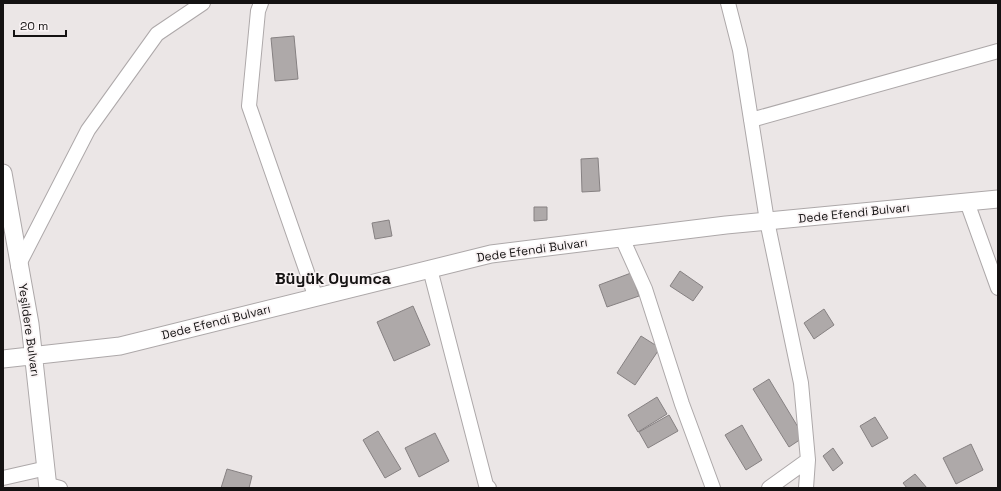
<svg xmlns="http://www.w3.org/2000/svg" width="1001" height="491" font-family="'Space Grotesk',sans-serif">
<rect width="100%" height="100%" fill="#ebe6e6"/>
<!-- building -->
<path fill="#aea9a9" stroke="#868182" d="M294,36l4,43 -23,2 -4,-43z
M598,158l2,33 -18,1 -1,-33z
M534,207h13v13l-13,1z
M389,220l3,16 -17,3 -3,-16z
M680,271l23,16 -10,14 -23,-15z
M631,273l8,23 -32,11 -8,-22z
M413,306l17,39 -36,16 -17,-39z
M824,309l10,16 -20,14 -10,-16z
M641,336l19,12 -25,37 -18,-12z
M769,379l35,58 -15,10 -36,-58z
M657,397l10,17 -29,18 -10,-17z
M669,415l9,16 -30,17 -9,-16z
M875,417l13,21 -16,9 -12,-21z
M742,425l20,35 -16,10 -21,-35z
M378,431l23,38 -16,9 -22,-38z
M435,433l14,28 -30,16 -14,-29z
M971,444l12,26 -27,14 -13,-26z
M833,448l10,15 -10,8 -10,-15z
M227,469l25,7 -3,12h-28z
M915,474l12,14h-20l-4,-5z"/>
<g fill="none" stroke-linecap="round" stroke-linejoin="round">
<!-- minor casing -->
<g stroke="#ada8a9" stroke-width="16">
<path id="minor" d="M261,3l-3,8 -9,95 67,192
M728,3l12,47 27,171 34,162 7,77 -39,28
M751,120l247,-69
M967,202l31,86
M622,238l23,51 37,115 31,84
M18,266l70,-136 69,-96 46,-31
M430,269l56,216 3,3
M3,478l44,-10
M49,485l11,3
M806,488l2,-28"/>
</g>
<!-- tertiary casing -->
<g stroke="#ada8a9" stroke-width="19">
<path id="tertiary" d="M3,173l27,151 18,164
M3,359l117,-13 371,-92 235,-29 272,-26"/>
</g>
<!-- minor -->
<use href="#minor" stroke="#fff" stroke-width="14"/>
<!-- tertiary -->
<use href="#tertiary" stroke="#fff" stroke-width="17"/>
</g>
<g text-anchor="middle" dominant-baseline="central" stroke-width="3.5" stroke-linejoin="round" paint-order="stroke">
<!-- street labels -->
<g font-size="12" fill="#141212" stroke="#f9f3f4">
<text transform="translate(854 213) rotate(-6)">Dede Efendi Bulvarı</text>
<text transform="translate(532 250) rotate(-8)">Dede Efendi Bulvarı</text>
<text transform="translate(216 322) rotate(-14)">Dede Efendi Bulvarı</text>
<text transform="translate(29 330) rotate(82)">Yeşildere Bulvarı</text>
</g>
<!-- district labels -->
<g font-size="16" font-weight="bold" fill="#141212" stroke="#f9f3f4">
<text x="333" y="278">Büyük Oyumca</text>
</g>
</g>
<!-- border -->
<rect width="1001" height="491" fill="none" stroke="#141212" stroke-width="8"/>
<!-- scale -->
<path d="M14 30v6h52v-6" fill="none" stroke="#141212" stroke-width="2"/>
<text x="20" y="30" font-size="12" fill="#141212" stroke="#f9f3f4" stroke-width="3" paint-order="stroke">20 m</text>
</svg>
